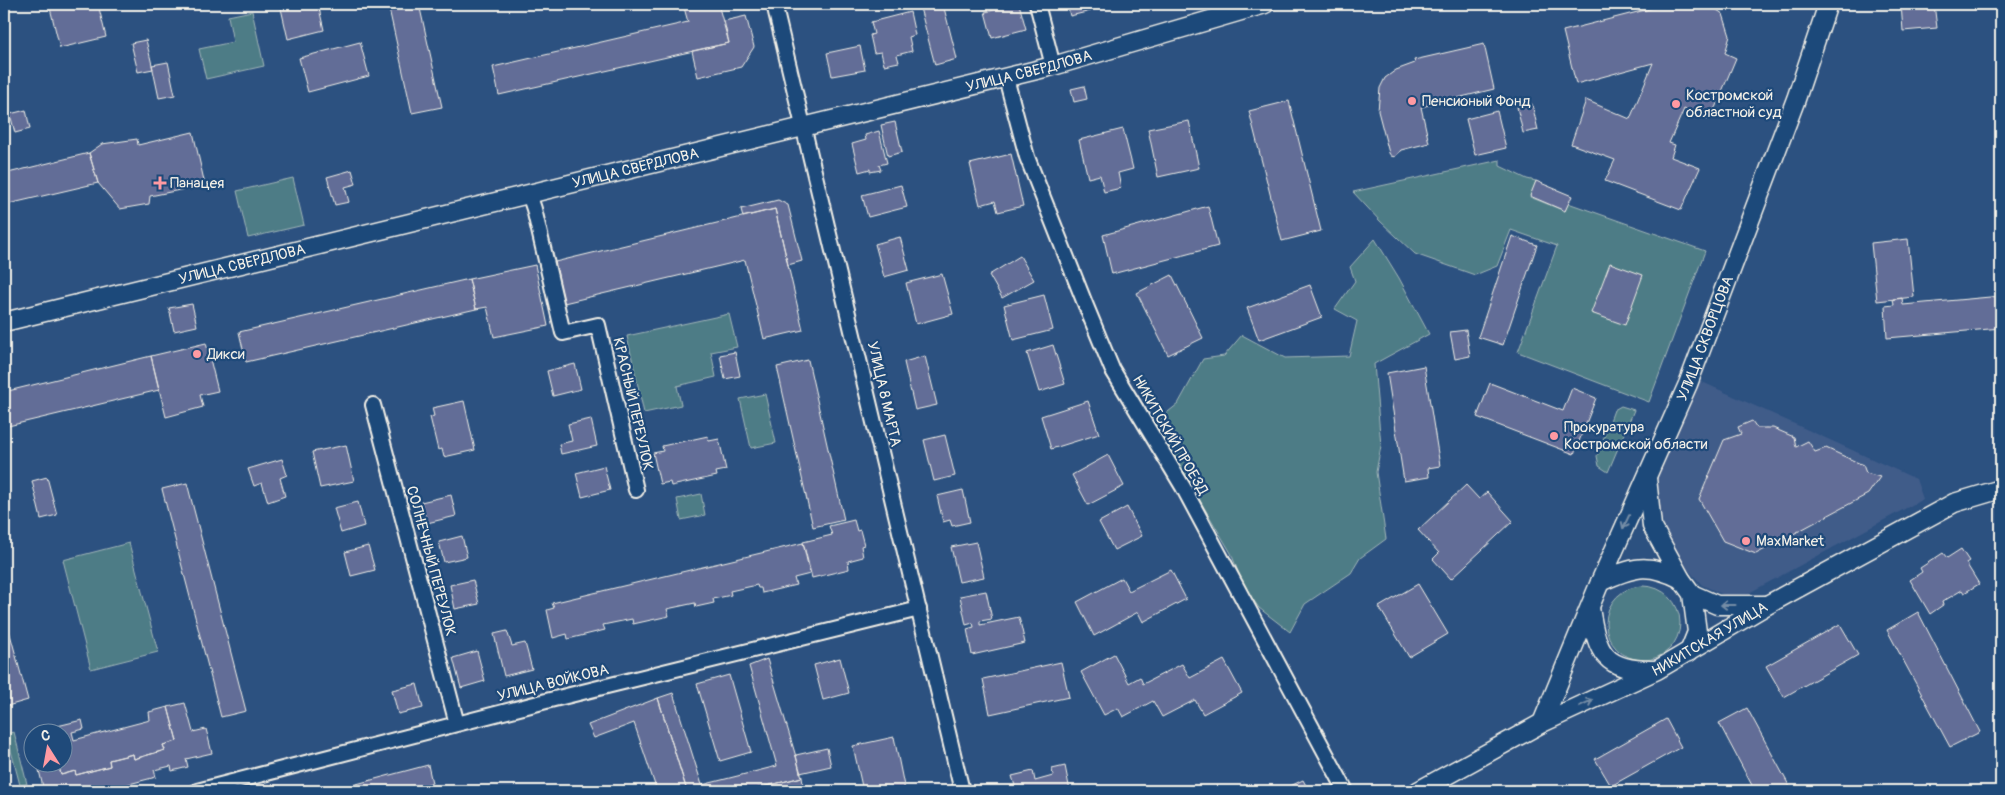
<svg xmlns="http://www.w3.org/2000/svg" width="2005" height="795" font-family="Pangolin,sans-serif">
<rect width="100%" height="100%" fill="#2c5180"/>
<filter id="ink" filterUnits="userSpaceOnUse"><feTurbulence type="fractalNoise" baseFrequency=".02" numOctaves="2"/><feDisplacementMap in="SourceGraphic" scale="10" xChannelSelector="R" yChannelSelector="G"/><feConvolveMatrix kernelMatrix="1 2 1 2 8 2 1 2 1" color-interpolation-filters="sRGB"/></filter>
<g filter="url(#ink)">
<!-- built -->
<path fill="#405c89" d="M1700,381l216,98 7,20 -176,95 -23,1 -22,-10 -19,-21 -16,-30 -10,-29 -1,-23z"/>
<!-- green -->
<path fill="#4e7c86" stroke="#a1b6b7" d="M252,11l12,55 -58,13 -7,-30 34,-7 -5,-26z
M1500,160v6l27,13 9,2 -6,16 35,14 3,-8 137,48 -56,151 -131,-50 39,-106 -46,-16 -14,36 -22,9 -60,-21 -35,-33 -27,-29z
M293,178l11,47 -56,13 -11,-47z
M1375,239l24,39 30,56 -55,30 7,82 -5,26 10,67 -26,19 -9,15 -46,31 -15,28 -31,-24 -16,-23 -12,-32 -77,-130 24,-19 25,-45 21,-3 18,-21 43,23 64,-2 8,-35 -22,-12 20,-28 -5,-14z
M729,314l8,33 -26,5 5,25 -39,9 4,19 -37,8 -17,-77z
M765,394l11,49 -25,5 -11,-49z
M1621,406l13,4 -26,62 -9,-6 -2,-10 17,-46z
M701,494l4,21 -24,5 -4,-21z
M129,543l29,109 -67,17 -28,-109z
M1606 623a37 37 0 1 1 74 0a37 37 0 1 1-74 0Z
M14,732l13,52 -7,1 -10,-38h-5v-4l4,-10z"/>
<!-- building -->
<path fill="#626d97" stroke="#f4f1e8" d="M49,4h49l8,33 -46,11z
M280,4h38l6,26 -36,9z
M388,4h31l23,103 -30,6z
M683,4h35l11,39 -230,52 -6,-28 195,-45z
M919,4h24l14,55 -22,6z
M998,4h21l7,25 -34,9 -7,-26 14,-3z
M1067,4h22l2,7 -21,5z
M1669,4h39l15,10 7,22 -5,17 11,5 -26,62 -26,-11 -15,34 6,2 -4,12 29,11 -19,42 -76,-29 10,-21 -44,-16 15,-44 44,19 23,-56 -77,21 -13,-53z
M1901,4h33l3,24 -34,3z
M910,12l5,23 -6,2 3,14 -15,4 2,7 -15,3 -3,-13 -7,1 -4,-18 4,-1 -3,-12z
M746,16l8,31 -13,20 -43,10 -6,-26 37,-8 -5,-22z
M146,40l7,29 -15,3 -7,-29z
M360,42l9,34 -61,16 -9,-34z
M1484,44l10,45 -73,18 8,36 -28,7 -6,7 -4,-1 -2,-3 -11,-42 2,-23 5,-10 11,-8 19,-7 -1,-3z
M860,46l5,24 -33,6 -5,-23z
M168,62l7,33 -16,3 -7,-33z
M1084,86l3,13 -13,3 -3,-13z
M1289,101l32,130 -39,10 -33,-130z
M1532,104l6,26 -15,3 -6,-26z
M26,110l4,19 -15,4 -5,-19z
M1497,111l9,37 -31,7 -9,-36z
M1189,121l10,47 -41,9 -10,-48z
M895,122l7,30 -14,4 -7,-31z
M1123,129l10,40 -15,4 3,15 -17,4 -4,-17 -12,3 -9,-38z
M879,131l8,32 -8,2 2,5 -11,2v-3l-11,3 -7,-28 14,-4 -1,-5z
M193,132l12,53 -55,11 -1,8 -29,5 -22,-26 -9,-30 13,-9 35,-5 1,6z
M89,153l9,30 -94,22v-31z
M1011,154l12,52 -25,6 -3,-11 -15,4 -10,-41z
M352,170l4,14 -11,3 4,15 -14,3 -8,-28z
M1536,181l36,15 -7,15 -35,-15z
M901,185l6,22 -39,10 -6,-22z
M778,200l10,5 14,56 -14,4 -13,-56 -32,8 -2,-8z
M1208,206l10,40 -106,28 -9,-39z
M775,209l28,121 -39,9 -19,-79 -181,43 -9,-41z
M1512,236l25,9 -34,100 -25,-8z
M900,237l9,33 -25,7 -9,-33z
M1908,239l6,58 -37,4 -6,-58z
M1020,256l14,24 -32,18 -13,-23z
M1610,263l33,12 -18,50 -34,-12z
M535,265l13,61 -54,11 -7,-30 -11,2 -7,-30z
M942,274l11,40 -37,10 -10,-41z
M1172,275l31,63 -35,17 -31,-62z
M469,279l7,30 -230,53 -7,-30z
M1310,285l12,32 -63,23 -12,-32z
M1044,295l9,35 -40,10 -9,-35z
M2001,296v32l-114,10 -2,-32 9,-1 -1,-6 9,-1 1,7z
M192,304l5,22 -23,5 -5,-23z
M1466,330l4,26 -15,3 -5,-27z
M206,343l12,48 -18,4 3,12 -37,10 -15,-61z
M1053,345l12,39 -26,8 -12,-39z
M735,352l5,24 -15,3 -5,-24z
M151,356l8,34 -155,37v-35z
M925,356l12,49 -22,5 -11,-48z
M808,360l36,160 -31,7 -36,-160z
M575,364l6,25 -28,7 -6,-25z
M1424,366l16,100 -12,2 1,9 -25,4 -17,-108z
M1490,383l73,28 9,-23 24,10 -22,56 -97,-37z
M464,401l11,49 -31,7 -2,-8 -4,1 -8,-33 4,-1 -2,-8z
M1088,401l11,33 -48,15 -10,-33z
M591,419l6,27 -36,8 -2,-10 13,-3 -4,-17z
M1752,421l5,7h16l21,9 2,10 12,-6 7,11 11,-4 37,17 3,8 14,4 -12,17 -112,60 -33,-13 -24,-42 25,-59 17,-6 -3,-7z
M945,435l10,41 -21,5 -10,-41z
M708,436l1,5 10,-2 7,31 -10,2 1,4 -46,10 -1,-4 -10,2 -7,-31 10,-2 -1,-5z
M346,445l8,36 -34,7 -8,-36z
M1108,455l16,31 -36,19 -16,-30z
M282,459l5,16 -7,3 5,18 -17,6 -6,-19 -8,3 -6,-17z
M604,466l6,24 -28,7 -6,-24z
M47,477l10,38 -16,4 -9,-38z
M187,483l59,228 -25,6 -59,-228z
M1466,485l13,14 8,-7 26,29 -62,58 -18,-20 6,-6 -21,-23z
M963,490l7,32 -18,4 -2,-6 -7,2 -6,-26z
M451,495l5,21 -29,7 -6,-21z
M358,502l6,24 -23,7 -7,-25z
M1127,507l15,29 -28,14 -15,-28z
M854,520l3,11 3,-1 4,15 -3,1 2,11 -15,4 1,8 -37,9 -9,-36 29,-7 -3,-9z
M462,536l5,21 -23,5 -5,-20z
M976,542l8,35 -25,5 -8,-35z
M803,543l7,31 -16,4 2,7 -34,8 -1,-5h-3l-1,-3 -27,6 1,4 -18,4 1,4 -18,4 -1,-4 -28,6 2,7 -36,8 -1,-5 -29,6 2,5 -37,9 -1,-5 -14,4 -6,-28 7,-2 -2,-5z
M368,546l7,24 -24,6 -6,-24z
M1961,549l8,12 -3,2 13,21 -15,9 -2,-3 -20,12 1,3 -13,9 -20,-34 12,-8 -2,-4 23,-15 4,5z
M1171,570l15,29 -43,23 -5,-10 -44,24 -17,-34 45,-24 7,13z
M473,580l6,24 -24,5 -5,-24z
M1418,584l30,50 -39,23 -30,-50z
M986,591l6,28 -12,2v4l39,-8 6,26 -53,12 -5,-26 7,-2 -1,-4 -7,2 -6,-29z
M4,612l24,88 -24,7z
M1918,612l62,120 -30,15 -63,-117z
M1840,624l18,31 -74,42 -18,-31z
M507,631l5,15 13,-3 7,26 -28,7 -10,-42z
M477,651l8,30 -24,7 -8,-30z
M1114,654l15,29 11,-6 3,7 39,-20 8,14 34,-18 18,33 -39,21 -8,-14 -33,17 -9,-16 -30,16 -5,-9 -14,7 -23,-43z
M840,658l9,35 -26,7 -9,-35z
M767,659l35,118 -55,14h-60l-29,-93 15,-5 29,92 75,-19 -28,-100z
M1061,662l8,35 -79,17 -7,-35z
M729,675l22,77 -31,9 -23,-77z
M417,684l6,24 -25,6 -6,-24z
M658,698l29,93h-30l-23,-68 -40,15 -6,-13z
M185,703l8,29 13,-3 6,24 -26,6 2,8 -16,4 -1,-5 -17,4 2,7 -54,14h-54l-5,-4 -6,-25h21l3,13 14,-4 1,4 34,-9 -1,-6 24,-6 1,5 31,-9 -2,-5 14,-4 -9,-34z
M168,707l9,34 -14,4 2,5 -31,9 -1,-5 -24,6 1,6 -34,9 -1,-4 -14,4 -3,-13h4v-30h-12l-1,-4 33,-8 2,9 -12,3 2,8 76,-20 -1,-8z
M1747,708l45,83h-37l-36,-68z
M1666,719l15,28 -70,39 -16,-27z
M894,737l11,54h-42l-10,-45z
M827,748l4,18 -31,7 -4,-18z
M428,765l4,18 -31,8h-71z
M1065,766l5,25h-69l-1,-2 15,-3 -3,-10 21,-5 2,10 18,-5 -1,-7z
M802,777l2,14h-57z
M1303,780l6,11h-29z"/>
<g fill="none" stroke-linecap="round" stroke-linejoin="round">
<!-- minor casing -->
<g stroke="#f4f1e8" stroke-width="18">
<path id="minor" d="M774,4l188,787
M1037,4l16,62
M1006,78l21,79 59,149 26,63 71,118 163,304
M529,194l5,15 29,124 35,-8 38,165
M373,405l84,319
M197,791l357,-92 365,-90"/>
</g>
<!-- tertiary casing -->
<g stroke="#f4f1e8" stroke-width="21">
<g id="tertiary">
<path id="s1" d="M4,322l1049,-256 212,-62"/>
<path d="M1647,478l5,48 29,53 11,15 5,38 -8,20"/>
<path d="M1600,582c33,-15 47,-20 81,-3"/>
<path d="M1692,594l25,11h50"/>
<path d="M1590,608c7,45 14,63 64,62"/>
<path id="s2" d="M1542,723l58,-141 88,-198 108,-285 32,-95"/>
<path id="s3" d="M1418,791l124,-68 115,-53 110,-65 187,-102 47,-14"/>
</g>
</g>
<!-- minor -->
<use href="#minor" stroke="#1f4a7a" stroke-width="14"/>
<!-- tertiary -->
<use href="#tertiary" stroke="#1f4a7a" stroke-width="18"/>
</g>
<!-- one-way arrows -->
<defs><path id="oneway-shaft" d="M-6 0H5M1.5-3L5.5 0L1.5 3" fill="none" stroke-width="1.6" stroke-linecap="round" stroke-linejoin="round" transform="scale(1.25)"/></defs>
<g stroke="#748da6">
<use href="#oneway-shaft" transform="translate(1626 522) rotate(115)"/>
<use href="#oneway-shaft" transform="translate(1728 605) rotate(-180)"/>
<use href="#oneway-shaft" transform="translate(1586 703) rotate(-25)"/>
</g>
</g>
<!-- markers -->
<g fill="#ff9aa2" stroke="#1f4a7a" stroke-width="2">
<circle cx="1412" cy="101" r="5"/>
<circle cx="1676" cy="104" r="5"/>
<path d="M157.5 175.5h5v5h5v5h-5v5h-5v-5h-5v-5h5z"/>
<circle cx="197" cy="354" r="5"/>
<circle cx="1554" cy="436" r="5"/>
<circle cx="1746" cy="541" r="5"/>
</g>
<g text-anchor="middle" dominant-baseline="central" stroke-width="4.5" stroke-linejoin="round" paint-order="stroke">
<!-- street labels -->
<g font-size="15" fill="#f4f1e8" stroke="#1f4a7a">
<text stroke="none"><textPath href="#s1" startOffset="1055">УЛИЦА СВЕРДЛОВА</textPath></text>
<text stroke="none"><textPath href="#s1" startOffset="650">УЛИЦА СВЕРДЛОВА</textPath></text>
<text stroke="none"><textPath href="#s1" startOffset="245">УЛИЦА СВЕРДЛОВА</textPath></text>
<text stroke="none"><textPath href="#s2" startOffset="418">УЛИЦА СКВОРЦОВА</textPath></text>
<text transform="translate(884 394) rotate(77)">УЛИЦА 8 МАРТА</text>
<text transform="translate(633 404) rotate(77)">КРАСНЫЙ ПЕРЕУЛОК</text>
<text transform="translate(1170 435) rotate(60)">НИКИТСКИЙ ПРОЕЗД</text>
<text transform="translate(431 561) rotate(75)">СОЛНЕЧНЫЙ ПЕРЕУЛОК</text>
<text stroke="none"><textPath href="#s3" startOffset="329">НИКИТСКАЯ УЛИЦА</textPath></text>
<text transform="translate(553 683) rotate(-14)">УЛИЦА ВОЙКОВА</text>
</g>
<!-- poi labels -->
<g font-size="15" fill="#f4f1e8" stroke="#1f4a7a" text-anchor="start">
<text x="1686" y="95">Костромской<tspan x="1686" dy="17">областной суд</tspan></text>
<text x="1422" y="101">Пенсионый Фонд</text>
<text x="170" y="183">Панацея</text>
<text x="207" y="354">Дикси</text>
<text x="1564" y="427">Прокуратура<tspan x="1564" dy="17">Костромской области</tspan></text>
<text x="1756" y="541">MaxMarket</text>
</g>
</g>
<!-- margin -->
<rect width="2005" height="795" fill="none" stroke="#1f4a7a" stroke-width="20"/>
<rect x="10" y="10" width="1985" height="775" fill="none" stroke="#f4f1e8" stroke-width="2" filter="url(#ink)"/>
<!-- north arrow -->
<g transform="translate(48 748) rotate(349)"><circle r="24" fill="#1f4a7a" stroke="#748da6"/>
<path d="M0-4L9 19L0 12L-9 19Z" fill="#ff9aa2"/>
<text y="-8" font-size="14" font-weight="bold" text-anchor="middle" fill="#f4f1e8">С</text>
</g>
</svg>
